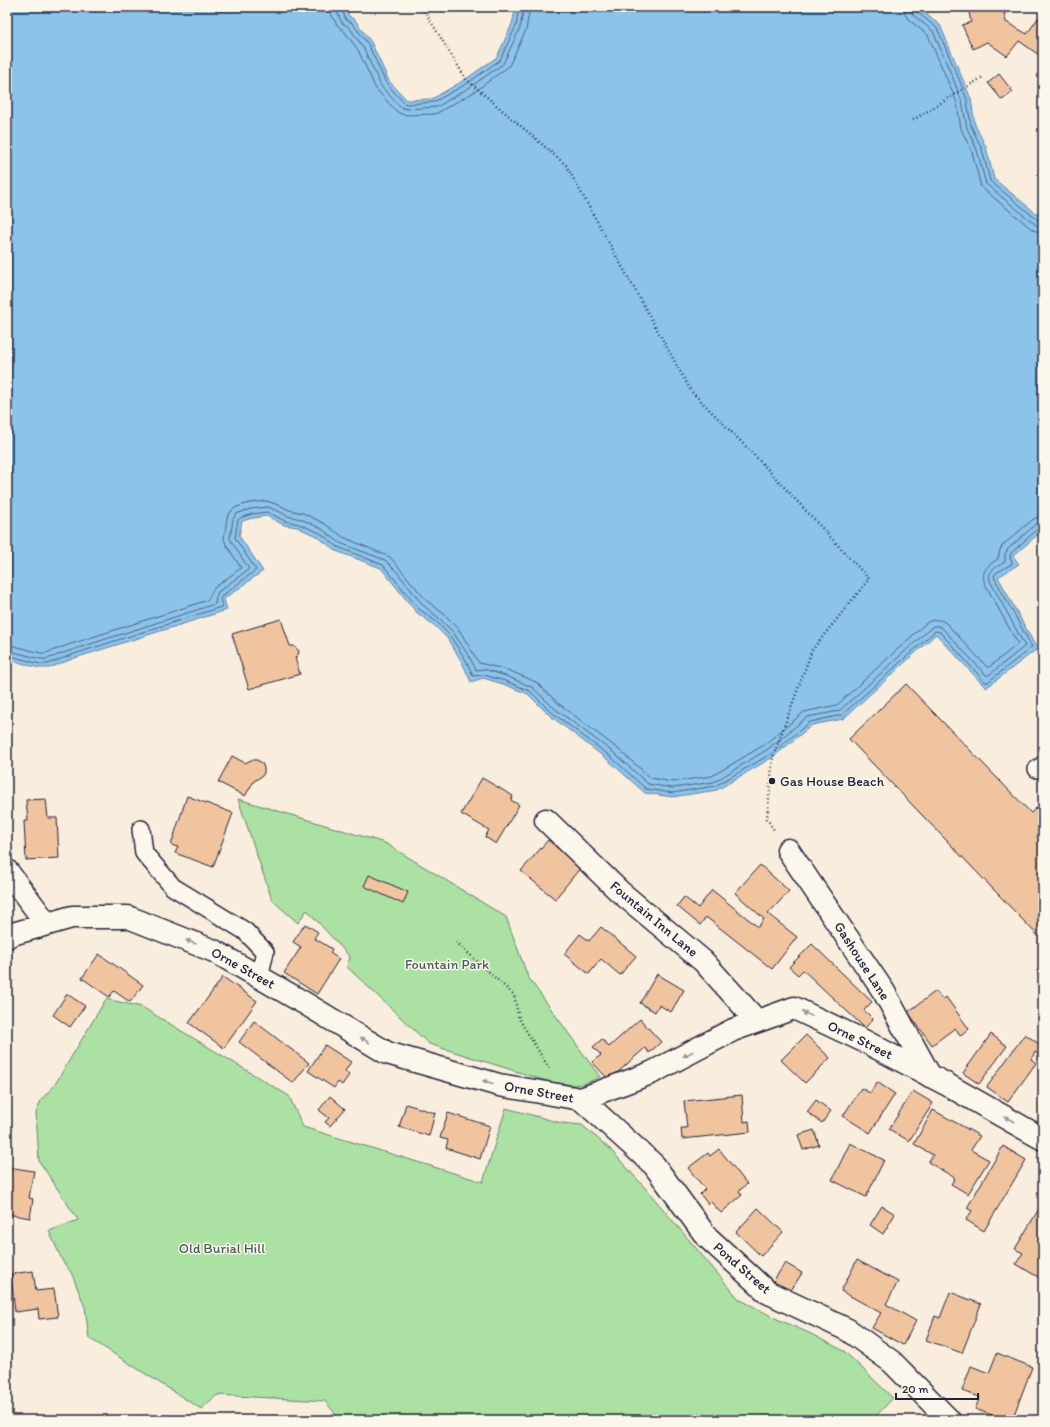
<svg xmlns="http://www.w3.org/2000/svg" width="1050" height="1427" font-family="Itim,sans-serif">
<rect width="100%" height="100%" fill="#f9eddd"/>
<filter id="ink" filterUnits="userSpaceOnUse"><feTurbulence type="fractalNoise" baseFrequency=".025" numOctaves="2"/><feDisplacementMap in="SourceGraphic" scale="8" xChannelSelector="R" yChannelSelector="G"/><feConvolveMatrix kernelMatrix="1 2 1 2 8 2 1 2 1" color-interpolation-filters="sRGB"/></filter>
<g filter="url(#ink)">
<!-- green -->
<path fill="#abe1a3" stroke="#66826f" d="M238,799l147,44 121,74 22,60 72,100 -16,7 -11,1 -23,-3 -121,-38 -82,-77 3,-10 -43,-47 -9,13 -26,-23z
M106,999l36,8 147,89 14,31 180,55 23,-74 55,15 21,2 28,24 36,40 93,110 36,19 36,16 33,17 49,47 -21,22h-532l-15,-19 -108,-6 -16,14 -112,-71 -4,-31 -14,-35 -8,-10 -14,-31 29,-11 -39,-59 -3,-48 5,-13 13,-14z"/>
<!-- water -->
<path fill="#8cc3ea" stroke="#6283a4" d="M7,7h337l6,10 5,3 16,22 18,39 18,19 25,-1 34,-20 31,-22 15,-33 4,-17 402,1 22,17 31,74 4,26 11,22 8,32 49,40v311l-30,26 6,8 -21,13 39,72 -51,39 -50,-54 -93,85 -31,6 -39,32 -56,33 -45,7 -27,-4 -37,-33 -60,-46 -20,-20 -25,-10 -20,-6 -12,4 -9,-20 -15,-24 -12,-12 -19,-14 -35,-44 -45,-17 -18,-14 -21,-10 -13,-2 -17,-9 -14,2 -11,3 -3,15 24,35 -39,28 3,11 -152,48 -26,10h-10l-32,-9z"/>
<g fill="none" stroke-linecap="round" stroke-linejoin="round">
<!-- shore -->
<path stroke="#4c6281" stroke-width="1" d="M330,7l1,7 6,11 8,7 13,18 18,39 20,22 5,3 6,1 27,-1 5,-2 35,-20 35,-26 17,-36 4,-23
M336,7l1,5 5,11 7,4 14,20 18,39 19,21 7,2 30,-2 33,-20 33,-23 17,-36 4,-21
M341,7l5,13 6,3 16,21 18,39 18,20 3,1 27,-2 34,-19 32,-23 16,-34 3,-19
M904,7l1,7 3,5 20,16 21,49 8,19 4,26 11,23 9,35 52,43 10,3
M910,7l3,8 20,16 21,50 8,21 5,26 10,22 9,34 50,41 7,2
M915,7l2,5 20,16 22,51 8,21 4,26 11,23 8,32 49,40 4,1
M7,644l34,9h5l25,-9 137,-44 6,-12 27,-20 -15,-24 -2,-5 3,-21 5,-8 5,-3 12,-4 18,-2 14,5 8,4 14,3 22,11 18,13 47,20 37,44 17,13 14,14 21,35 29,7 28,12 22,21 60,46 33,29 21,4 40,-6 52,-31 40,-33 33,-7 88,-81c7,-5 14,-6 21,-1l41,44h2l29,-23 -33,-60c-5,-13 3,-19 13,-25l2,-9 3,-5 29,-25 6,-3 5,-1
M7,650l33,9h7l25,-9 143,-46 1,-7 2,-5 31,-23 -19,-30 3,-20 3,-5 15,-5 17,-2 12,5 7,4 14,3 21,10 18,14 45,17 12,12 26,33 17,14 13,13 17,26 6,12 8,-1 22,7 26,11 22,21 60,45 34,31 24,4 42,-6 54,-33 39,-32 32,-6 94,-85h5l4,2 44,47h3l36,-29 -35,-65c-3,-11 7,-14 15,-19v-8l3,-5 28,-25 7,-2
M7,655l33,9h8l26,-10 147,-47 1,-2 -2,-6 2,-3 34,-26 -21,-32 3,-18 2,-2 12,-4 15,-2 18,9 14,3 21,9 18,14 45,18 36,44 18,13 13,14 16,24 7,16 11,-1 21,6 25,10 20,20 61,46 35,32 26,4 43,-7 56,-32 39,-32 32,-7 93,-84 5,1 45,50h3l44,-35 -37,-68 -1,-4 2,-2 16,-9 -2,-7 1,-4 28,-25 4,-1"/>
</g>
<!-- building -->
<path fill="#f1c4a0" stroke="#22223b" d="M968,7h40l1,5 -5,1 2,9 21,12 11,-16 5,3v35l-1,1 -23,-16 -12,15 -20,-14 -14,7 -11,-24 9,-3z
M999,74l14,18 -11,8 -14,-17z
M281,619l9,27h4l5,5 -1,4 -3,3 5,16 -51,15 -17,-55z
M906,684l125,129 12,-12v140l-194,-202z
M232,756l13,7 6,-3h6l5,3 2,5v5l-2,3 -8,5 -9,15 -27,-14z
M482,778l31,18 -2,4 8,5 -23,39 -11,-7 4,-7 -28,-16z
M187,796l46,17 -20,54 -38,-14 3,-6 -7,-2z
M46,799l2,19h9l2,40 -33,2 -2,-39h4l-2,-21z
M548,840l33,27 -26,32 -34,-28z
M760,865l29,26 -21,23 29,23 -25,32 -66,-52 -6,8 -23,-19 7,-9 14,11 14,-18 46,37 6,-8 -29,-26z
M369,875l39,17 -5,12 -39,-18z
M305,924l13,8 -4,6 18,11 -2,4 9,6 -22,35 -33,-21 17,-26 -8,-5z
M601,927l35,29 -16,19 -19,-16 -12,15 -25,-20 16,-20 9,7z
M812,944l60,58 -8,8 9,9 -8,9 -62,-58 -5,5 -9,-8z
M99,954l44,31 -13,17 -16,-11 -5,6 -27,-19z
M1043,964v12l-6,-5z
M657,974l27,16 -13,22 -12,-7 -4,7 -15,-9z
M223,977l34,24 -33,47 -35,-25z
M936,991l7,9 3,-3 23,32 -8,7 -6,-8 -23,17 -24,-33z
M67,994l18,12 -15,21 -17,-12z
M640,1019l21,23 -12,11 -4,-5 -36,32 -17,-18 9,-7 -8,-8 9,-8 7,8z
M254,1021l55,42 -16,20 -54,-41z
M991,1034l16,12 -28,38 -16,-11z
M1025,1034l14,10 4,-7v21l-8,-6 -4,7 5,4 -28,39 -21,-15z
M806,1035l24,23 -25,25 -24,-23z
M325,1045l26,17 -6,9 4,4 -7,10 -4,-3 -4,6 -26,-17z
M877,1082l18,12 -25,39 -27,-17 18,-28 9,5z
M913,1091l20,12 -24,38 -20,-12z
M742,1095l2,27 5,-1 1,11 -68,7 -1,-11h6l-3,-27z
M330,1096l15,13 -15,17 -5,-4 4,-4 -10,-8z
M816,1100l15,11 -9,12 -15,-11z
M406,1104l29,9 -6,23 -30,-9z
M933,1110l47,26 -9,14 18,10 -21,34 -17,-10 4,-6 -27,-16 5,-7 -19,-11z
M448,1113l42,13 -10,33 -34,-11 2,-8 -8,-2z
M814,1130l5,15 -16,5 -5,-15z
M850,1143l34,17 -18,37 -34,-17z
M1003,1146l23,14 -42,71 -18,-11 6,-9 -5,-3z
M719,1149l28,35 -8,7 3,4 -21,18 -10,-11 -3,2 -8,-10 5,-5 -17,-21 20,-15 2,3z
M7,1167l27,4 -5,27 4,1 -3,19 -23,-4z
M1043,1202v67l-5,8 -22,-13 7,-11 -8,-4z
M882,1206l13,8 -12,20 -13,-9z
M758,1208l25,24 -22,24 -25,-24z
M857,1260l41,22 -12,22 30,17 -13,24 -31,-17 9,-15 -40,-22z
M785,1263l17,10 -14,22 -17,-10z
M33,1271l3,20 18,-2 4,28 -19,2 -1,-10 -23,3 -4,-38z
M950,1292l31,12 -19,49 -36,-13 9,-24 5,2z
M997,1353l35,14 -20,53h-7l-30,-11 5,-12 -18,-6 9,-25 18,7z"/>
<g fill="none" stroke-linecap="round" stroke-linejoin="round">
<!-- lane casing -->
<g stroke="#22223b" stroke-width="20">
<path id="lane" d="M1037,769l6,-4
M141,829l3,24 29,34 72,44 20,21 -6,25"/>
</g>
<!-- street casing -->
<g stroke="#22223b" stroke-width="25">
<path id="street" d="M546,820l73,71 84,70 54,60
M788,850l96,142 46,84
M7,871l40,53
M581,1099l73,66 52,71 61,56 81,38 44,32 57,58"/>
</g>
<!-- secondary casing -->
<g stroke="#22223b" stroke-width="25">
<path id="secondary" d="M7,937l2,-2 63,-18h56l86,34 92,53 81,49 112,32 82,14 70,-26 82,-43 61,-22 70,33 82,43 97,55"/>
</g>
<!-- path -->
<path stroke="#22223b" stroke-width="2.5" stroke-dasharray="1 3" stroke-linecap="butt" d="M422,7l44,72 100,86 125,226 69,70 109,118 -57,71 -39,107 -6,62 7,11
M913,120l70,-43
M456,942l58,53 5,24 30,49"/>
<!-- lane -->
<use href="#lane" stroke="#fbf7ec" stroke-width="17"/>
<!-- street -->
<use href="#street" stroke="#fbf7ec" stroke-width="22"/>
<!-- secondary -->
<use href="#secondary" stroke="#fbf7ec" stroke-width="22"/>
</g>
<!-- one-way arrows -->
<defs><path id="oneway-solid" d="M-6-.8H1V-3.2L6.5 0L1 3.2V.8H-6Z"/></defs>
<g fill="#99979c">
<use href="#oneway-solid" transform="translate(191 942) rotate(-159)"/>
<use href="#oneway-solid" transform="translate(807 1014) rotate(-155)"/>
<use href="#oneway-solid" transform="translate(365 1040) rotate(-149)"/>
<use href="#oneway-solid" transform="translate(688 1054) rotate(153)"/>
<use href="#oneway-solid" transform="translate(488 1082) rotate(-164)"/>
<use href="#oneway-solid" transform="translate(1009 1119) rotate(-150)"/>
</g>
</g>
<!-- markers -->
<circle fill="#22223b" stroke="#fbf7ec" stroke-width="1.5" cx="772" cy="781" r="4"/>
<g text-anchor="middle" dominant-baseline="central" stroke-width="3" stroke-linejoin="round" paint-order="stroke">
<!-- poi labels -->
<g font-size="14" fill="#22223b" stroke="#fbf7ec" text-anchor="start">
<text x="780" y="781">Gas House Beach</text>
</g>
<!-- street labels -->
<g font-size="14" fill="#22223b" stroke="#fbf7ec">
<text transform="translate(654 919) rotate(40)">Fountain Inn Lane</text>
<text transform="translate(862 961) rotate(57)">Gashouse Lane</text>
<text transform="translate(243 968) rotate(29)">Orne Street</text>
<text transform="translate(860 1040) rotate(26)">Orne Street</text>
<text transform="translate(539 1092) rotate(10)">Orne Street</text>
<text transform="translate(742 1268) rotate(41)">Pond Street</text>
</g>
<!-- park labels -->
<g font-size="14" fill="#4b5b5a" stroke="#fbf7ec">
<text x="447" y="964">Fountain Park</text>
<text x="222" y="1248">Old Burial Hill</text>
</g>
</g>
<!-- margin -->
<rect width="1050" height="1427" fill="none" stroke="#fbf7ec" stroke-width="24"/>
<rect x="12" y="12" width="1026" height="1403" fill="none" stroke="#22223b" stroke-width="1.5" filter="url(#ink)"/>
<!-- scale -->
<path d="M896 1393v6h82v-6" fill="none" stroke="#22223b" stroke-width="2"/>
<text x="902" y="1393" font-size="12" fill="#22223b" stroke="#fbf7ec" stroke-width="3" paint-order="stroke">20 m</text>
</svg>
